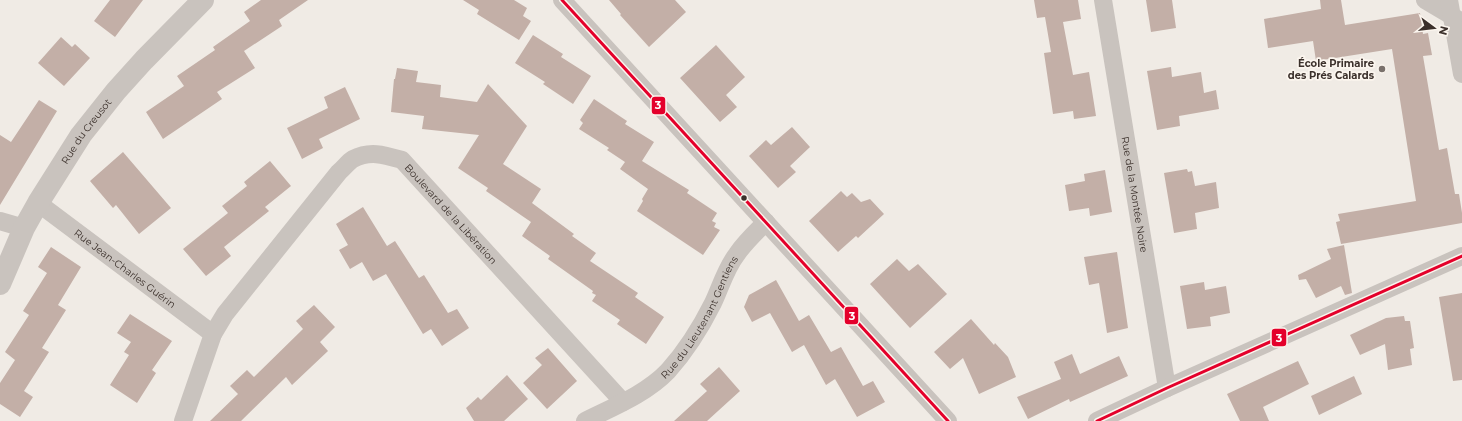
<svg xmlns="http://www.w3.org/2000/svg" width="1462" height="421" font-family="Montserrat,sans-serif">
<rect width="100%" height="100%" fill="#f0ebe5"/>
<!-- building -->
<path fill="#c3afa7" d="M110,0h33l-28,37 -21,-16z
M261,0h47l-29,20 3,6 -38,25 11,17 -38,24 5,7 -59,40 -17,-27 38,-26 -7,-10 38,-26 -2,-3 37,-26 -6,-9z
M463,0h51l13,8 -4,8 8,5 -12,19 -42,-26 2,-4z
M609,0h66l11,12 -37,35 -29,-32 1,-1z
M1034,0h44l3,19 -18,3 10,53 16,-3 7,44 -22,3 -1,-8 -20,3 -9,-61 7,-1 -6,-35 -8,1z
M1146,0h26l4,28 -25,4z
M1320,0h21l4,25 75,-12 3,21 5,-1 4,22 -9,1 16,94 8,-2 8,46h4l3,19v10l-121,21 -5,-22 4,-1 -2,-7 78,-13 -24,-152 -76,12 -3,-20 -45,7 -4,-29 57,-10z
M533,35l30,19 -2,3 30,19 -18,28 -30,-20 2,-2 -30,-19z
M61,37l11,10 3,-3 15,14 -26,28 -26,-23z
M716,45l29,32 -19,18 11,12 -17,15 -40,-44z
M1171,67l1,10 29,-5 3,21 12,-3 3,19 -40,7 1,10 -23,4 -10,-59z
M397,68l21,3 -2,11 25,3 -1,12 37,5 11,-18 39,42 -24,38 38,25 -9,14 42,31 -2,2 24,17 -6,8 48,32 -3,4 29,20 -18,27 -29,-20 3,-4 -28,-19 4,-6 -4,-2 1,-2 -45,-32 2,-3 -28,-20 9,-14 -45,-31 2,-3 -30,-20 21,-33 -57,-6 2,-13 -33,-4 3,-33h1z
M345,87l15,32 -41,20 4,9 -21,11 -15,-31 41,-20 -4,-11z
M594,99l33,22 -2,3 29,18 -12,19 47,29 -2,3 30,20 -5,8 4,2 -2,4 6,3 -17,25 -66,-44 6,-10 -1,-2 6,-10 -28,-20 5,-7 -18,-12 2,-2 -30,-19 4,-6 -3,-3z
M39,100l18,11 -57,94v-70l11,7z
M792,127l18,20 -20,19 6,6 -18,16 -29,-32 17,-16 5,5z
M123,152l48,56 -32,26 -23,-29 -3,3 -23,-27z
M270,161l21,25 -26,21 4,4 -45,36 7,9 -25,20 -23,-27 45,-36 -6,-7 25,-20 -3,-4z
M1187,169l1,3 4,-1 3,15 21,-4 3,26 -24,5 2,16 -23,4 -10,-60z
M1105,170l7,42 -22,4 -1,-8 -20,3 -4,-26 20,-4 -1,-7z
M841,191l6,6 5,-4 9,9 9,-3 14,15 -26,24 -2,-2 -18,16 -29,-31z
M363,207l24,39 8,-5 24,37 5,-3 24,38 9,-4 12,19 -27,18 -11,-17 -8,5 -37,-60 -13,7 -11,-19 -12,7 -11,-19 9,-5 -12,-21z
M1344,245l8,48 -7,2 -4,-9 -25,12 -10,-19 -7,1 -1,-5 33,-16 -4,-10z
M51,247l30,20 -23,38 8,5 -24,38 7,4 -25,39 9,6 -13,20 -20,-13v-21l15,-23 -10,-8 24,-37 -6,-4 24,-38 -9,-6z
M1117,252l11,76 -21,5 -8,-50 -10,2 -5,-28z
M897,259l12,12 9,-7 29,30 -37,34 -40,-44z
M776,280l23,41 10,-6 22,37 10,-5 22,39 10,-5 12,21 -28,15 -22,-38 -9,6 -22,-40 -12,7 -22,-39 -18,9 -8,-15 5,-12z
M1204,282l1,8 21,-4 4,27 -20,4 1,9 -24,3 -7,-43z
M1462,293v87l-9,1 -14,-84z
M314,305l21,22 -15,15 8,9 -36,34 -6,-8 -45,44h-31l28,-27 -8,-8 17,-16 7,7 49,-48 -7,-8z
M130,314l42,27 -20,29 4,3 -19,30 -27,-18 19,-30 -5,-3 7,-10 -14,-9z
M1404,316l1,5h5l4,27 -4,1 2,16 -24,5 -3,-26 -25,11 -10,-20 36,-17z
M971,319l23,26 1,-2 13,14 8,20 -37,17 -16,-36 -13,11 -16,-17z
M548,348l29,33 -30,28 -24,-26 19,-18 -7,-7z
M1072,354l8,20 39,-18 9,20 -58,26 -1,-3 -41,20 -11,-22 44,-18 -7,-17z
M1298,361l11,23 -46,23 6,14h-29l-13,-27z
M719,367l21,24 -33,30h-33l33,-30 -7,-7z
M507,375l21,24 -24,22h-30l-8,-13 12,-11 3,3z
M1354,376l8,18 -43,21 -8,-19z"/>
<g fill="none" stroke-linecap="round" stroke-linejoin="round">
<!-- minor -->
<g stroke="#c9c3be" stroke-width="18">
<path d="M562,0l386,421"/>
<path id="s1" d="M1103,0l64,388"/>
<path d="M1425,0l32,19"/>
<path d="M1449,0l13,74"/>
<path id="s2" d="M38,203l175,131"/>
<path d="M0,221l24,7"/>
<path id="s3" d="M183,421l30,-87 12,-20 114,-142c5,-4 9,-10 14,-13 17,-9 32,-4 49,1l221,242"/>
<path id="s4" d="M585,421c28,-14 61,-27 83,-50 18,-20 33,-44 45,-68 8,-17 13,-35 24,-49 8,-12 19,-22 29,-32"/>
<path d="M1097,421l70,-33 295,-132"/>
</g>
<!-- tertiary -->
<path stroke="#c9c3be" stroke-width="22" id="s5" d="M0,284l24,-56 14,-25 43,-68 35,-44 28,-31 59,-60"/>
<!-- bus-1 casing -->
<g stroke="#fbf5ee" stroke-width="6">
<path id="bus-1" d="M562,0l386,421
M1097,421l70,-33 295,-132"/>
</g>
<!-- bus-1 -->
<use href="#bus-1" stroke="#e4002b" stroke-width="3"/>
</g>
<!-- markers -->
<circle fill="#7a716c" stroke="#fbf5ee" stroke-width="1.5" cx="1382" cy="69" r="4"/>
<circle fill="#3b302b" stroke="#fbf5ee" stroke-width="1.5" cx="744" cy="198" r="3.5"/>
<g text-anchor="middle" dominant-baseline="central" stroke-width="3.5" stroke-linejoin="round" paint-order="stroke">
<!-- poi labels -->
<g font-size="10" font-weight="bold" fill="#3b302b" stroke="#fbf5ee" text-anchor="end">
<text x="1374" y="63">École Primaire<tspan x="1374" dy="12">des Prés Calards</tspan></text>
</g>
<!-- street labels -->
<g font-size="10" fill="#3b302b" stroke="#fbf5ee">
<text stroke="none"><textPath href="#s5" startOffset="176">Rue du Creusot</textPath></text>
<text stroke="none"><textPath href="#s1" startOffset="197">Rue de la Montée Noire</textPath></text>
<text stroke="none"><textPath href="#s3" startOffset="440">Boulevard de la Libération</textPath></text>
<text stroke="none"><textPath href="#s2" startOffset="109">Rue Jean-Charles Guérin</textPath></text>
<text stroke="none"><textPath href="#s4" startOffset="160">Rue du Lieutenant Gentiens</textPath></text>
</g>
</g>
<g stroke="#fbf5ee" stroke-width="1.5">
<rect x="651" y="96" width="15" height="19" rx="4" fill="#e4002b"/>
<rect x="844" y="306" width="15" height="19" rx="4" fill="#e4002b"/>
<rect x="1271" y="328" width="16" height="19" rx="4" fill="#e4002b"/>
</g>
<g font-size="11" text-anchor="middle" font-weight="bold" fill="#fff">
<text x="658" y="109">3</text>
<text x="852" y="320">3</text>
<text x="1279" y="342">3</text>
</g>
<!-- north arrow -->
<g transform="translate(1434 28) rotate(105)" stroke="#fbf5ee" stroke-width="3" paint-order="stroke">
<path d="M0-3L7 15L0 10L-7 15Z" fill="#3b302b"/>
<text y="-6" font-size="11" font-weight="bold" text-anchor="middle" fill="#3b302b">N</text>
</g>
</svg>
